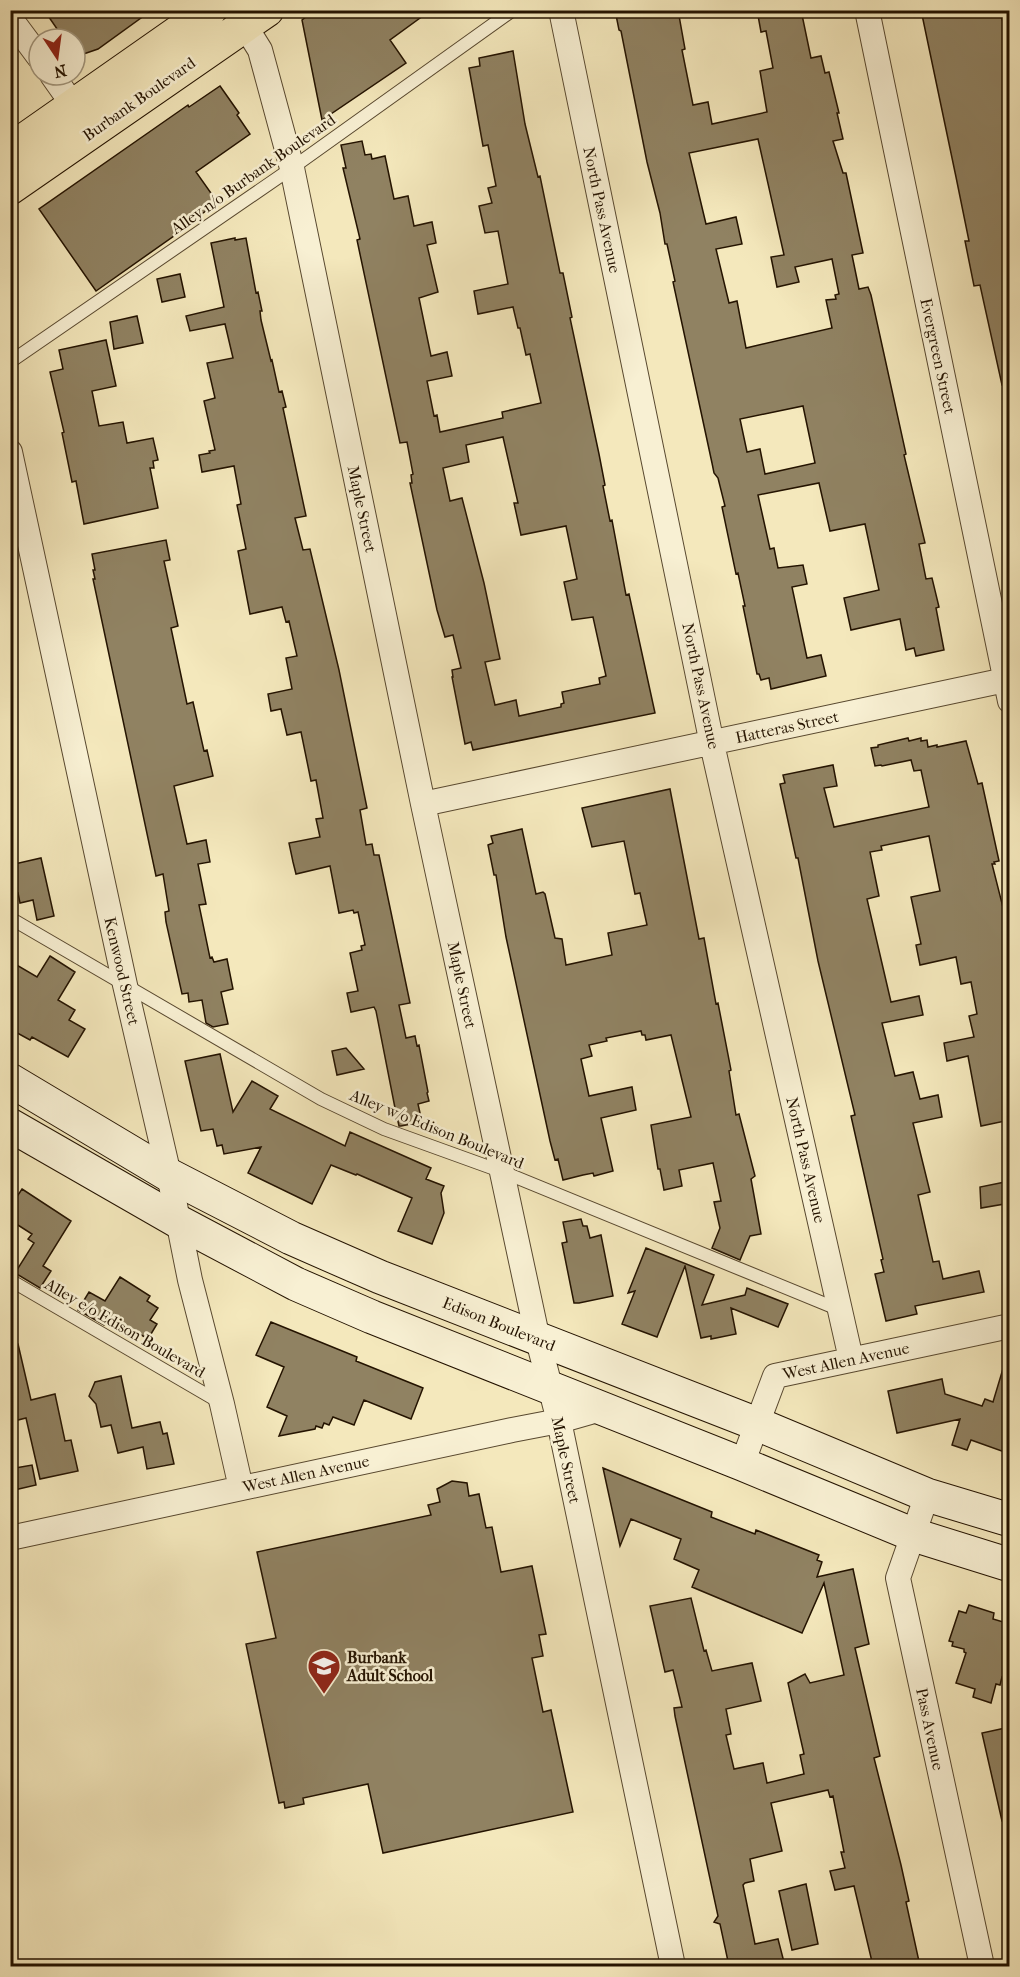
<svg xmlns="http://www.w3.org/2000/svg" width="1020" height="1977" font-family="'IM FELL French Canon',serif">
<rect width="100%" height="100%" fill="#f4e8bc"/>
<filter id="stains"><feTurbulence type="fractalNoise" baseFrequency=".00333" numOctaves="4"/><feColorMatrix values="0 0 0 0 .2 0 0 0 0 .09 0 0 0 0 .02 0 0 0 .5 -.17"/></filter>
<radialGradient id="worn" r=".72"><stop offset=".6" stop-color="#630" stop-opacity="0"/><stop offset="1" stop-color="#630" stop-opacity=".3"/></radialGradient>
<!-- building -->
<path fill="#908262" stroke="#241300" stroke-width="1.5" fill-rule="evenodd" d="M44,10h108l-54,39 -23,8v-18h-11z
M315,10h116l-41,30 16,23 -84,57 -20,-100z
M615,10h63l7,39 -3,1 11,55 15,-3 4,22 55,-12 -7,-41 13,-3 -7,-37 -5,1 -4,-22h44l10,48 10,-2 4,17 4,-1 10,41h-2l6,26 -10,2 10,32h3l17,80 -11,2 7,34 9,-2 3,8 35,159 -2,1 21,88 -6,1 7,35 6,-1 7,29 -3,1 8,42 -28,6 -2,-8 -8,2 -6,-31 -49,11 -7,-32 35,-8 -14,-66 -35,7 -11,-48 -61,12 12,54 4,-1 4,20 25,-3 4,19 -15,3 15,71 14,-3 5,21 -55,13 -2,-11 -8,2 -2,-6h-2l-14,-68h2l-7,-33 -2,1 -14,-67 3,-1 -7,-28 -4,-5 -2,-10 -39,-181 2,-1 -8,-37h-2l-5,-31 -13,-51 -26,-131 -2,-1zM758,139l26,116 -13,2 6,30 22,-5 -4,-15 37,-8 7,35 -4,1 1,4 -10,1 6,28 -86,20 -9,-47 -8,2 -13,-54 26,-5 -6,-27 -30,7 -17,-71zM803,406l12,57 -50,11 -5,-25 -13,3 -7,-33z
M921,10h79l10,41v333l-8,1 -22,-100 -6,1 -9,-45h4l-13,-64z
M513,51l12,73 13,53 2,-1 20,97h3l9,44 -2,1 29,136 6,31 -2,1 7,35 2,-1 14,75 3,-1 26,119 -182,37 -2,-8 -6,2 -13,-67h1l-1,-7 9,-2 -8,-33 -8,2 -8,-27 -27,-127h2l-1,-8 2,-1 -6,-32 -7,1 -43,-203 3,-1 -17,-71h3l-5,-23 21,-4 3,14 6,-1 1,5 13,-3 9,43 14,-3 6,30 18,-4 4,21 -9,2 11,47 -19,6 12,58 16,-4 5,24 -25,5 7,35 3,-1 3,17 63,-14 -1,-6 39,-9 -11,-49 -4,1 -6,-27h-2l-5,-21 -35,7 -4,-23 34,-7 -10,-53 -13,2 -6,-27 13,-3 -4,-15 8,-2 -8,-41 -5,1 -14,-78 11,-2 -1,-8zM503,437l15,66h-4l7,32 45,-9 11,53 -13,3 8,38 21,-3 13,59 -7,2 1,6 -38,8 2,11 -3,1v3l-42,9 -3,-16 -21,5 -10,-43 15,-3 -16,-76 -22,-85 -12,3 -7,-33 26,-6 -3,-17z
M220,86l19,27 -2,2 13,19 -54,38 22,31 -21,14 1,2 -102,72 -57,-82 149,-104 1,2z
M235,238v2l11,-2 10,55 2,-1 4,19h-2l1,9 10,41 1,-1 7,32 3,-1 4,16 -3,1 23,108 -11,2 8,32 7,-1 29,121 28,138 -7,2 6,35 6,-1 2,11h5l31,148 -11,2 7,33 9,-2 2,10 2,-1 9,47 -1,1 2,8 -11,3 4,18 -21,4h-2l-4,-18 -19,-97 -2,-4 -23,5 -4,-19 11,-2 -8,-38 12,-3 -1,-4 4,-1 -7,-33 -4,1 -1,-3 -14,3 -9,-47 -34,8 -3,-12 -4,-19 31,-6 -4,-18 7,-1 -7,-38 -5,1 -10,-49 -14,3 -6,-26 -10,2 -3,-17 24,-5 -6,-31 11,-2 -8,-35 -3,1 -4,-15 -32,7 -12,-63 8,-2 -9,-44 4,-1 -7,-38 -32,6 -3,-17 11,-2 -1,-2 6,-1 -11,-49 11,-3 -8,-35 26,-5 -8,-34 -35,7 -4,-15 38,-9 -13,-64z
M180,274l5,23 -23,5 -5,-23z
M137,316l6,27 -29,6 -4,-27z
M106,340l10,46 -24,5 7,35 24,-4 4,21 26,-5 5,22 -5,1 1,7h-4l8,40 -74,16 -8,-43 -4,1 -10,-49 2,-1 -14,-60 13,-3 -4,-19z
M166,540l4,20 -6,1 14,65 -7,2 16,76 6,-2 11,49 3,-1 6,26 -39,10 13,58 19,-4 4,22 -12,2 8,40 -7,1 11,53 2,-1 2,5 13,-3 6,30 -12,3 7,32 -15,3 -7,-4 -4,-23 -13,2 -1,-9 -6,1 -16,-72 -1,-10 4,-1 -6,-37 -7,2 -63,-297h2l-2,-9h2l-3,-16z
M908,738l1,3 12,-3v3l6,-1 1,7 9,-2v2l29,-6 12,43 4,-1 17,78 -5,1 1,2h-3l18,71v185l-29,6 -13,-70 -21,5 -3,-18 30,-6 -5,-21 8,-2 -6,-32 -10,2 -5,-27 -36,8 -4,-20 5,-1 -10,-47 29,-6 -11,-55 -48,10 1,4 -12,2 9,44 -12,3 24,103 28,-6 4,19 -41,8 13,53 18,-4 7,27 18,-4 4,22 -29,6 17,69 -12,3 15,67 6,-1 4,18 36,-8 5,21 -69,14 2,8 -31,7 -11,-47 9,-2 -3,-12 2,-1 -32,-143 4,-1 -37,-154 -20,-103h-2l-16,-74 5,-1 -2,-8 50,-10 4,21 -13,2 10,39 95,-20 -8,-37 -7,1 -3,-11 -29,6 -1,-1 -6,1 -4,-18 7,-1v-2z
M670,789l29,150 5,-1 12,66 2,-1 13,67 -2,1 7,44 3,-1 16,62 -4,3 10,55 -11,2 -10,24 -28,-12 8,-20 -6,-26 7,-1 -8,-38 -34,7 3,16 -18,4 -4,-21h-2l-7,-44 40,-8 -20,-82 -25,5 -1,-5h-3l-1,-4 -35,7 1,3 -18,4 3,11 -11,3 8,37 43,-9 4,23 -35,8 12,53 -19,5 -1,-3 -10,2 -20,5 -5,-21 -3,1 -5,-19 -44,-204 -10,-62h-2l-6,-30 5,-2 -2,-7 31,-7 14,65 7,-2 2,2 10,44 7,1 4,26 46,-10 -4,-22 39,-8 -7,-32 -5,1 -11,-53 -32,6 -10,-39z
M41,858l13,58 -17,4 -4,-20 -13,3 -2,-10 -8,2v-30z
M50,956l25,16 -17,28 17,10 -6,10 16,9 -17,28 -36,-20 -2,3 -20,-11v-68l27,16z
M346,1048l18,21 -27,6 -5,-24z
M220,1054l13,58 19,-31 26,15 -8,13 75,37 5,-14 81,36 -5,11 18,7 -3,7 3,20 -12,31 -34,-13 14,-33 -55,-24 -1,1 -25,-10 -19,39 -64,-31 13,-26 -37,7 -2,-9 -5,1 -4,-17 -12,2 -16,-70z
M1010,1181v22l-29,5 -1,-21z
M22,1189l49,32 -28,45 8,5 -11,17 -25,-15 19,-30 -6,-4 4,-5 -22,-14v-13z
M581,1219l2,7h4l3,12 11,-3 12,61 -34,7h-5l-12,-60 5,-1 -4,-20z
M646,1248l68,27 -12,30 43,-10 2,-7 41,16 -10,23 -47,-19 5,26 -25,5v-3l-10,2 -16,-72 -28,71 -35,-13 13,-33 -7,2z
M120,1277l30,19 -3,5 11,7 -8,12 7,4 -9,15 -39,-23 -5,9 -26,-15 11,-18 16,9z
M271,1322l86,35 -1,4 67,27 -12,31 -47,-19 -10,25 -21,-8 -4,8 -5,-2 -2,5 -6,-2 -1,3 -36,7 8,-20 -20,-9 17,-40 -28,-12z
M18,1344l13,56 24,-6 10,47 6,-1 7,31 -38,8 -14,-61 -12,3 -4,-15v-61z
M1005,1362h5v92l-39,-14 -4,10 -15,-5 8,-26 -63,14 -9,-42 54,-12 3,15 37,12 3,-7 8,3z
M121,1376l11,52 28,-6 3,12 4,-1 7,31 -27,5 -4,-22 -25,6 -7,-28 -10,2 -5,-23 -7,-8 6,-14z
M32,1465l4,20 -26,6v-22z
M603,1468l109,44 -1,5 31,12 13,5 1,-4 63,25 -2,5 5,2 -5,15 36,-8 16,75 -14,4 25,108 -6,2 27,107 8,36 -3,1 14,64h-47l-19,-80 -19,4 -5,-19 15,-3 -4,-16h3l-11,-56 -3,1 -2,-7 -57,13 11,48 -32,8 4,22 -9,2 -2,2 12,59 23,-5 7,27h-56l-9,-42 -6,-2 4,-6 -43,-200 -1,-8 8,-1 -9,-37 -8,2 -15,-66 41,-8 13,53 2,-1 6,21 40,-8 9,38 -35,8 5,25 -5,1 8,34 29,-6 4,20 37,-9 -4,-19 4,-1 -16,-71 17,-9 5,9 34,-8 -20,-92 -22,50 -110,-46 7,-17 -25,-11 7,-20 -50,-20 -11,27z
M452,1481l15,2 2,13 10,-2 7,34 6,-1 9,45 31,-6 14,68 -7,1 4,21 -11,2 11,54 8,-2 22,102 -190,41 -15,-69 -65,14 1,6 -19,4 -1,-6 -5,1 -33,-159 30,-6 -19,-86 174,-37 -3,-10 12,-3 -3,-13z
M969,1605l25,8 -1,6 17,5v55l-8,-2 -2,8 -4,-1 -5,19 -18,-6 2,-8 -19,-6 10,-30 -2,-1v-3l-12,-3 1,-4 -4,-1 10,-30 7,2z
M1010,1727v94h-8l-20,-88z
M806,1884l12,60 -26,6 -13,-59z"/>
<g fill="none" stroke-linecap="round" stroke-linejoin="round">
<!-- lane casing -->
<g stroke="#58482f" stroke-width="14">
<path id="lane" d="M10,362l282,-194 221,-158
M10,918l311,181 63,30 119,43 337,138
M10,1280l211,123"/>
</g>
<!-- street casing -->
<g stroke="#58482f" stroke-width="26">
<path id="street" d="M235,10l25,40 32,118 131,636 115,536 21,81 114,545
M561,10l151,734 139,615
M867,10l143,691
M10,18l29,39
M52,75l31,44
M10,452l115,533 44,190 21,105 32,124 19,84
M423,804l587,-125
M742,1464l33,-88 235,-50
M927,1495l-29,83 84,388
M10,1538l502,-108 47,-9 42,-12"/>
</g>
<!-- secondary casing -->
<g stroke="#241300" stroke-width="35">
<path id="secondary" d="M10,1080l159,95 122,63 89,39 377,147 170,71 83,25
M10,1125l169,97 117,62 76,33 370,147 172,71 96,30"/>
</g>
<!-- primary casing -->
<g stroke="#241300" stroke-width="35">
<path id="primary" d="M10,150l200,-140
M10,188l257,-178"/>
</g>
<!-- lane -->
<use href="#lane" stroke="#f8f0d3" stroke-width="12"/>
<!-- street -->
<use href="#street" stroke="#f8f0d3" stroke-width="24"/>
<!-- secondary -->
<use href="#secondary" stroke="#f8f0d3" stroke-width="33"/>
<!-- primary -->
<use href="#primary" stroke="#f4e8bc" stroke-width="33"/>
</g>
<!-- icons -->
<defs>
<g id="school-pin" transform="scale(1.725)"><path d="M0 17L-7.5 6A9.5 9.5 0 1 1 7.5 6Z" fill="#8f2418" stroke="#f8f0d3"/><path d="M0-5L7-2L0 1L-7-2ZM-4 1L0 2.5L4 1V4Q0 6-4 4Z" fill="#fff"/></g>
</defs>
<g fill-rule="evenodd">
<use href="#school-pin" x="324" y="1666"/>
</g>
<g text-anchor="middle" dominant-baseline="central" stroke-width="5" stroke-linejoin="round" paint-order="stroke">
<!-- street labels -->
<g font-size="16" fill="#241300" stroke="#f8f0d3">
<text transform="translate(139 99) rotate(-35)">Burbank Boulevard</text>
<text transform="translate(253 174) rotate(-35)">Alley n/o Burbank Boulevard</text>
<text transform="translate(602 210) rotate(78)">North Pass Avenue</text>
<text transform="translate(938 356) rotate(78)">Evergreen Street</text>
<text transform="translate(362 509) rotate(78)">Maple Street</text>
<text transform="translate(701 686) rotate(78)">North Pass Avenue</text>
<text transform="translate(787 727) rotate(-12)">Hatteras Street</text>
<text transform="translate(122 971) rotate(77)">Kenwood Street</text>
<text transform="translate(462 985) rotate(78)">Maple Street</text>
<text transform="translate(437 1129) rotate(22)">Alley w/o Edison Boulevard</text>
<text transform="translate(806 1160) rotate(77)">North Pass Avenue</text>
<text transform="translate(499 1324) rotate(22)">Edison Boulevard</text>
<text transform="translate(125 1328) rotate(30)">Alley e/o Edison Boulevard</text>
<text transform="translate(846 1361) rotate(-12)">West Allen Avenue</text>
<text transform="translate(566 1460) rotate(78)">Maple Street</text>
<text transform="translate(306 1474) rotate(-12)">West Allen Avenue</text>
<text transform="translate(930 1729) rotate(78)">Pass Avenue</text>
</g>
<!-- poi labels -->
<g font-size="16" font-weight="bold" fill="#241300" stroke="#f8f0d3" text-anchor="start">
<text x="347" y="1657">Burbank<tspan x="347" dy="18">Adult School</tspan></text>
</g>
</g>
<!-- margin -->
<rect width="1020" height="1977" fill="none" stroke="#f4e8bc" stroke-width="36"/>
<rect x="12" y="12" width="996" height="1953" fill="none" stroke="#241300" stroke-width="3"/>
<rect x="18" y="18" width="984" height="1941" fill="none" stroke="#241300" stroke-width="1.5"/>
<!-- north arrow -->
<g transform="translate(57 57) rotate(167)"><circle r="28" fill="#f8f0d3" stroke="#a3987f" stroke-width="1.5"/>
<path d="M0-4.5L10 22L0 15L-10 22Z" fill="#8f2418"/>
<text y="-9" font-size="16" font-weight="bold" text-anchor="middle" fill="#241300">N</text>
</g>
<rect width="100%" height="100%" filter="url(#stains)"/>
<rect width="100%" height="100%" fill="url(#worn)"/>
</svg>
